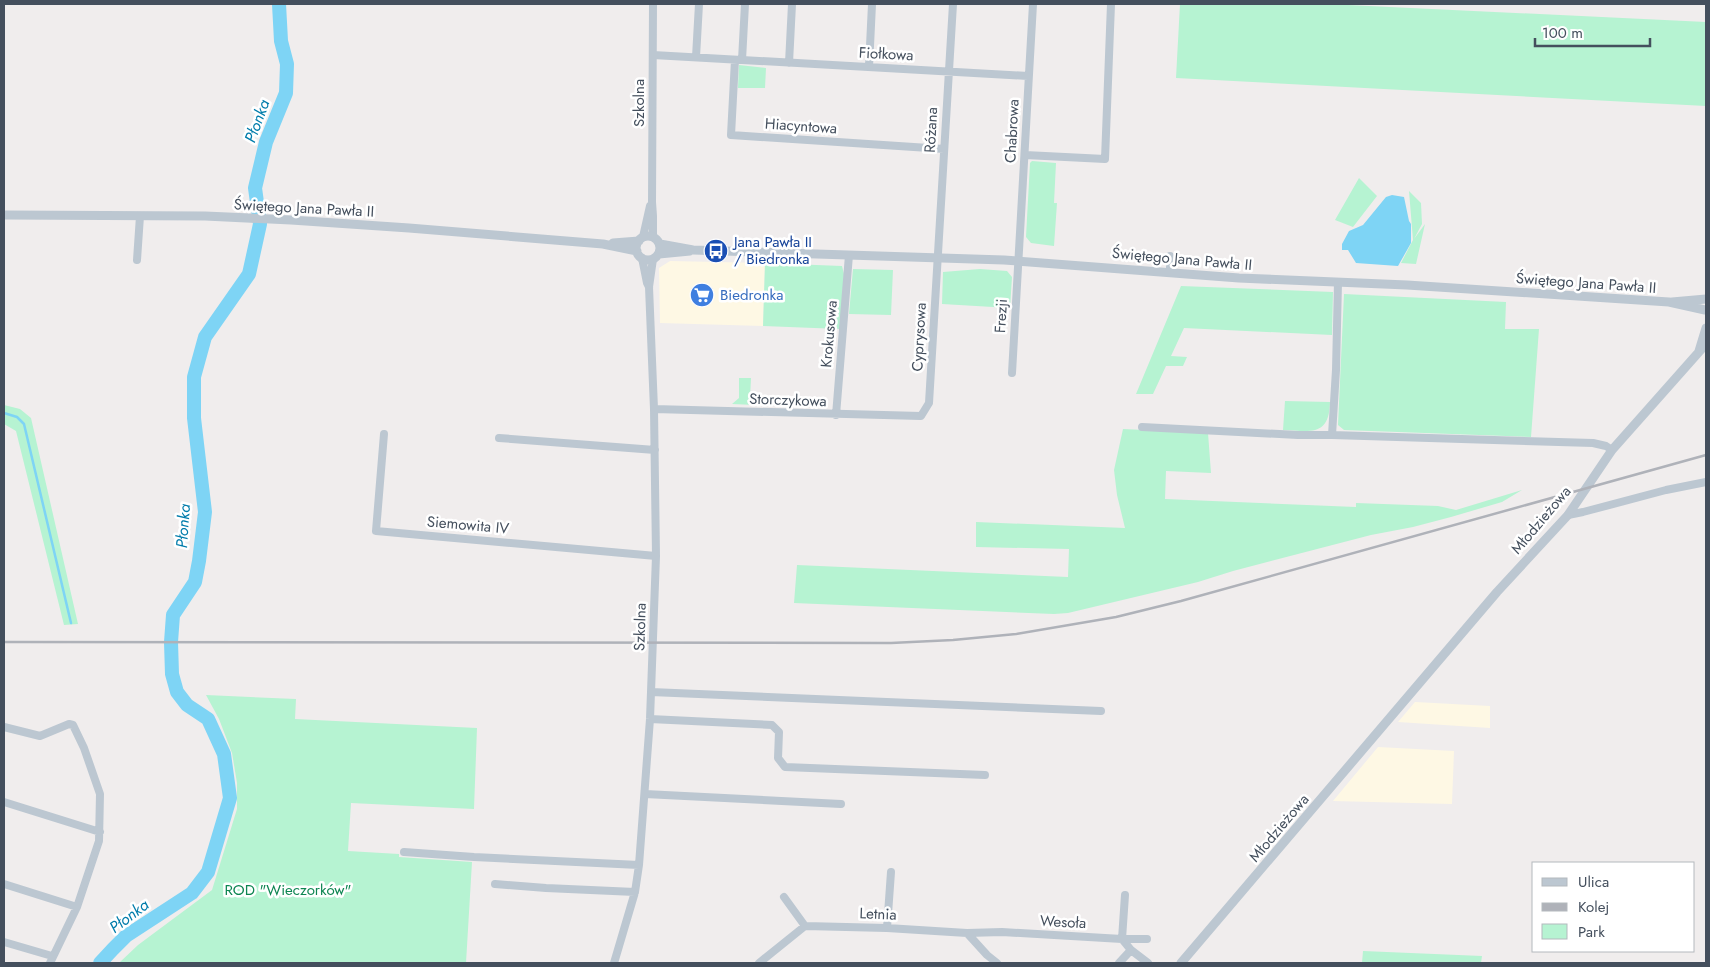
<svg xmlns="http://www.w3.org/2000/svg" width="1710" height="967" font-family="Jost,sans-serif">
<rect width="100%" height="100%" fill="#f0eded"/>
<!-- commercial -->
<path fill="#fef8e4" d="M670,261l95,2 -2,63 -103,-3 -1,-55z
M1415,702l75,4v22l-92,-6z
M1378,747l76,4 -2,53 -119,-3z"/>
<!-- green -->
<path fill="#b6f3d2" d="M1180,4h147l379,18v84l-530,-28z
M739,65l27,3 -1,20h-27z
M1032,161l24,2 -2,40h3l-3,43 -23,-3 -5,-6 4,-74z
M1359,178l18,18 -24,31 -18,-7z
M1409,191l12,12 1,21 -8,15 11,-15 -9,40 -15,-1 12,-23z
M765,263l77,3 2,8 -4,55 -77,-3z
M853,269l40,1 -2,45 -42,-1z
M980,269l27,2 5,6 -2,31 -68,-4 1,-32z
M1181,286l152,6 -1,43 -148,-7 -13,28 16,1 -4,9h-17l-13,28h-17z
M1344,294l162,8 -1,27h34l-8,108 -187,-7 -6,-5z
M739,378h12l-1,21 5,6 -23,-1 7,-6z
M1285,401l45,1c-1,35 -19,29 -47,28z
M4,405l16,4 11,9 47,206 -14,1 -48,-194 -12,-7z
M1123,429l85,4 3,40 -45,-2 -1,28 191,8v-4l82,3 18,4 66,-20 -20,12 -51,15 -38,10 -42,8 -138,36 -35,11 -130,31 -14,1 -260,-11 3,-38 271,12 1,-28 -93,-2v-25l149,6 -8,-33 -3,-25z
M206,695l90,4 -1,20 182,9 -3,81 -123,-6 -3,48 51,3v3l73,5 -6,101h-347l19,-18 74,-55 25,-81v-26l-5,-30 -13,-34z
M1363,951l119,5 -1,7h-119z"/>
<!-- water -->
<path fill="#7ed4f5" d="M1392,195l12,2 5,24 2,3v19l-13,23 -42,-3 -8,-13h-6v-6l7,-13 14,-6 23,-28z"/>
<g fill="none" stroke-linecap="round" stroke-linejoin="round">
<!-- stream -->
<path stroke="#7ed4f5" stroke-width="2.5" d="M4,413l13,4 7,7 47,199"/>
<!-- river -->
<path stroke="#7ed4f5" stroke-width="14" d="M100,963l13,-14 13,-13 66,-43 16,-21 22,-74 -6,-44 -16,-35 -21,-14 -10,-13 -5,-18 -1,-32 2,-27 22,-33 4,-21 6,-49 -11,-94v-41l11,-40 44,-63 11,-50 -5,-36 11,-46 20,-49 1,-29 -6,-23 -2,-37"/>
<!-- minor -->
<path stroke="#bcc7d1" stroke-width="8" d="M653,55l375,21
M696,57l3,-53
M735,60l-4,75 213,14
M742,60l3,-56
M789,63l3,-59
M869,67l3,-63
M1025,155l80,4 6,-155
M643,237l7,-31
M653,237v-21l-1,-14 1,-198
M642,258l5,25 2,4
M137,260l3,-44
M1170,272v-16
M1012,373l21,-369
M654,409l267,7 8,-13 24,-399
M836,415l13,-160
M1142,427l156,8h34l261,8 13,3 6,4
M384,434l-8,97 280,25
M1332,435l4,-65 2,-88
M499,438l156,12
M1568,515l15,-3 83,-22 40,-8
M651,692l450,19
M650,719l122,6 7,7 -1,26 7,9 200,8
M4,727l36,9 29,-12 4,1 11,23 16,46 -1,47 -22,66 -27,56
M645,794l196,10
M4,802l96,30
M404,852l70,5 165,8
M4,884l73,23
M495,884l51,4 89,4
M1125,895l-3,44h25
M784,897l21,29
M887,928l4,-56
M967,933l35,-1 120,7 9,11 17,13
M4,942l48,14
M614,963l21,-71 4,-27 11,-146 6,-163 -2,-147 -5,-122 4,-28
M759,963l46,-37 82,2 80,5 20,22 10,8
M1119,963l12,-13"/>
<!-- tertiary -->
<path stroke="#bcc7d1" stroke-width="9" d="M4,215l201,1 86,4 118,8 194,16 34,7
M636 248a12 12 0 1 1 24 0a12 12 0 1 1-24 0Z
M613,243l26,-2
M660,244l33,6 311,10 235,18 168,7 262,17 36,8
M659,254l31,-3
M1672,302l34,-3
M1699,351l7,-23
M1181,963l316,-371 71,-77 44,-65 94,-106"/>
<!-- rail -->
<path stroke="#afb2b9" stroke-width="2.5" d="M4,642l887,1 62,-3 63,-6 100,-17 65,-16 525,-146"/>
</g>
<!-- icons -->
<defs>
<g id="bus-disc" transform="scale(1.25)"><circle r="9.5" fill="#1a4fb4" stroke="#fff"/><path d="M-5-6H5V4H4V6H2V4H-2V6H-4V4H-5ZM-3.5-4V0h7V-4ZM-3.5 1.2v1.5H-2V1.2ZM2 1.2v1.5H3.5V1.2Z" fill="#fff"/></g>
<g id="supermarket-disc" transform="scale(1.25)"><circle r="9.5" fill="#3f7fe0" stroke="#fff"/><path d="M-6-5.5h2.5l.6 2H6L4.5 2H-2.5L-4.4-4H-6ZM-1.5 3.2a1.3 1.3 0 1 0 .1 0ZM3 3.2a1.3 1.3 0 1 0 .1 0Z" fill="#fff"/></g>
</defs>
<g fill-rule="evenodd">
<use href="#bus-disc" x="716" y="251"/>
<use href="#supermarket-disc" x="702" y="295"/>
</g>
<g text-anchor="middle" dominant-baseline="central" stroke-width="5" stroke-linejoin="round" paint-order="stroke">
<!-- street labels -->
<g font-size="15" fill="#444f5d" stroke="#fff">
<text transform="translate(886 54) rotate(3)">Fiołkowa</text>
<text transform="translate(639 103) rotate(-90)">Szkolna</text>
<text transform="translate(801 126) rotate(4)">Hiacyntowa</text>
<text transform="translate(931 130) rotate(-87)">Różana</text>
<text transform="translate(1012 131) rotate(-87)">Chabrowa</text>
<text transform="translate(304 208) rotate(3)">Świętego Jana Pawła II</text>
<text transform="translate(1182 259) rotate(5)">Świętego Jana Pawła II</text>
<text transform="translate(1586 283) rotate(4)">Świętego Jana Pawła II</text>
<text transform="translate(1001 316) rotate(-87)">Frezji</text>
<text transform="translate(829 334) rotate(-85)">Krokusowa</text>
<text transform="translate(919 337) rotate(-87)">Cyprysowa</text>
<text transform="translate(788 400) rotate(2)">Storczykowa</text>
<text transform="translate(1541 520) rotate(-50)">Młodzieżowa</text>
<text transform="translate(468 525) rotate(5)">Siemowita IV</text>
<text transform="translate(640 627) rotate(-88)">Szkolna</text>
<text transform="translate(1279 828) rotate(-50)">Młodzieżowa</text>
<text transform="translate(878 914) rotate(2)">Letnia</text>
<text transform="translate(1063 922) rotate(3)">Wesoła</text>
</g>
<!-- transit labels -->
<g font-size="15" fill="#164399" stroke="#fff" text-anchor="start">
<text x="734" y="242">Jana Pawła II<tspan x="734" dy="17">/ Biedronka</tspan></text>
</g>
<!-- shop labels -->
<g font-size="15" fill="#366cbe" stroke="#fff" text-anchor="start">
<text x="720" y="295">Biedronka</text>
</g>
<!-- park labels -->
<g font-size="15" fill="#0d8551" stroke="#fff">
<text x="288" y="890">ROD "Wieczorków"</text>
</g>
<!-- water labels -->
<g font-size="16" font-style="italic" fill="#017cab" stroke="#fff">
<text transform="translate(257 121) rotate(-70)">Płonka</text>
<text transform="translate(183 526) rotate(-86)">Płonka</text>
<text transform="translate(129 916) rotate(-37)">Płonka</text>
</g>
</g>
<!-- border -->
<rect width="1710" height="967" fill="none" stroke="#444f5d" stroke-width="10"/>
<!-- legend -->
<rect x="1532" y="862" width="162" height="90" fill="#ffffff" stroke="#b4b9be"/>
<rect x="1542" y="878" width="25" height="8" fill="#bcc7d1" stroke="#b4b9be"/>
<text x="1578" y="887" font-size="15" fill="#444f5d">Ulica</text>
<rect x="1542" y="903" width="25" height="8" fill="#afb2b9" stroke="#b4b9be"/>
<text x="1578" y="912" font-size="15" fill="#444f5d">Kolej</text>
<rect x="1542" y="924" width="25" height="15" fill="#b6f3d2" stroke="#b4b9be"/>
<text x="1578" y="937" font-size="15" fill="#444f5d">Park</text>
<!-- scale -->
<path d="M1535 38v8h115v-8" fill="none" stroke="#444f5d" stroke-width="2.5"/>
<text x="1542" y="38" font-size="15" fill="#444f5d" stroke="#ffffff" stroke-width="4" paint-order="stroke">100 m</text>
</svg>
